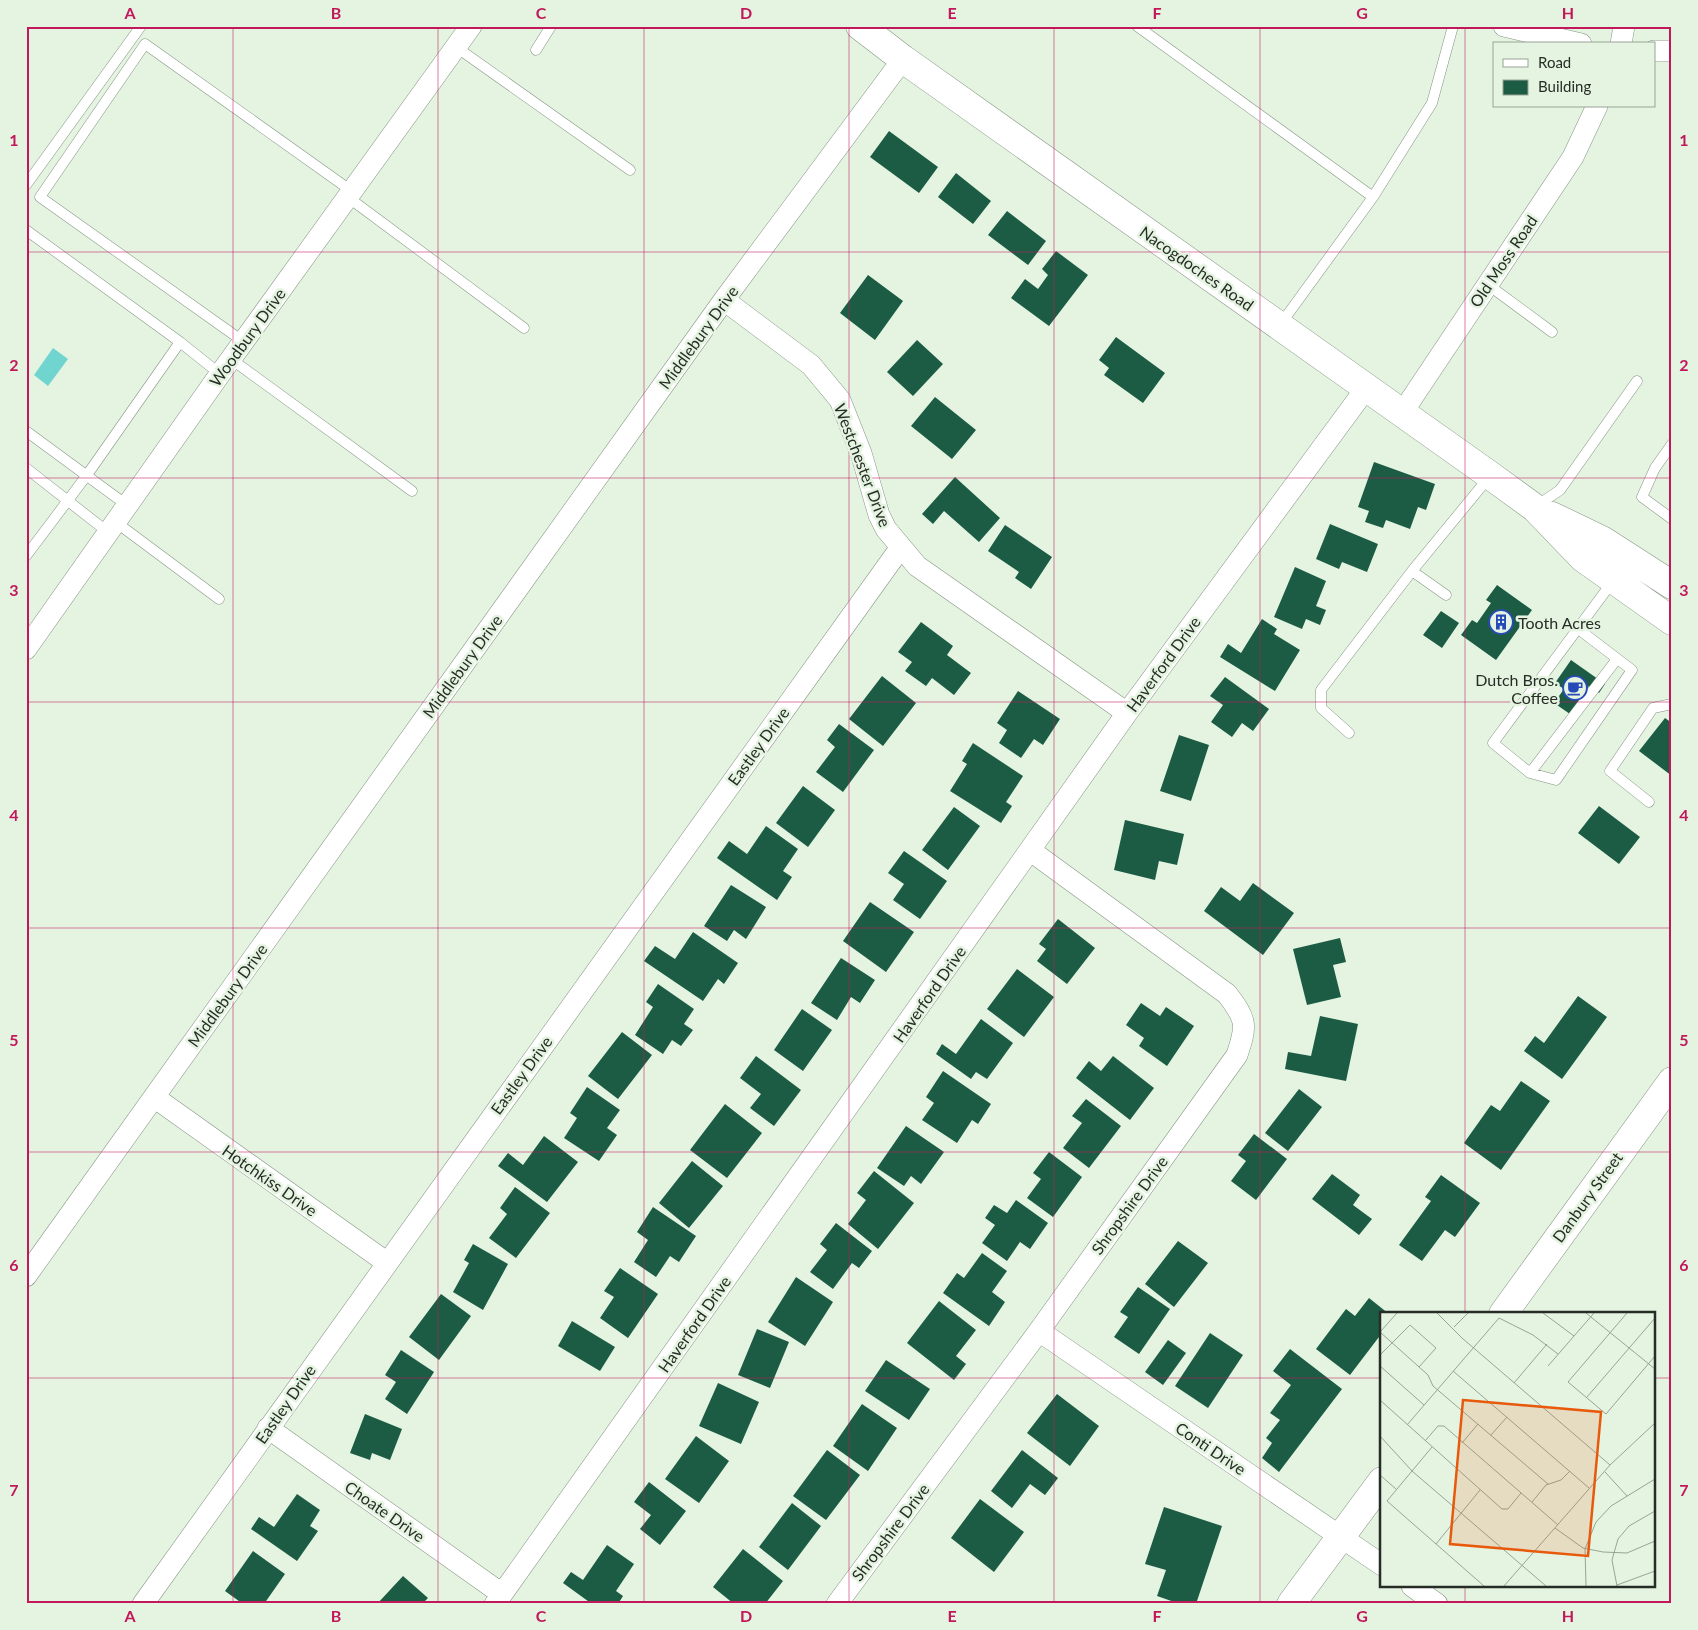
<svg xmlns="http://www.w3.org/2000/svg" width="1698" height="1630" font-family="Lato,sans-serif">
<rect width="100%" height="100%" fill="#e4f4e1"/>
<!-- water -->
<path fill="#70d4cf" d="M53,348l15,11 -20,27 -14,-11z"/>
<!-- building -->
<path fill="#1c5c45" d="M889,131l49,36 -19,26 -49,-36z
M956,173l35,28 -18,23 -35,-27z
M1007,211l39,30 -18,24 -40,-30z
M1056,251l32,24 -39,51 -38,-28 14,-19 13,10 10,-14 -6,-6z
M868,275l35,26 -28,39 -35,-27z
M1116,337l49,36 -22,30 -39,-28 5,-7 -10,-8z
M917,340l26,24 -30,32 -26,-24z
M935,397l41,33 -24,29 -41,-33z
M1374,462l61,22 -9,26 -8,-3 -8,22 -24,-9 -3,8 -18,-6 4,-11 -11,-4z
M955,477l45,41 -21,24 -35,-31 -11,13 -11,-10z
M1330,524l48,20 -11,28 -25,-10 -3,7 -23,-10z
M1005,525l47,32 -21,32 -16,-11 4,-6 -31,-21z
M1295,567l31,14 -10,25 10,4 -6,15 -14,-6 -4,10 -28,-12z
M1497,585l35,25 -36,50 -35,-25 11,-15 5,3 14,-20 -5,-3z
M1441,611l18,12 -17,25 -19,-13z
M1262,619l15,10 -3,5 26,16 -25,41 -55,-34 8,-13 13,9z
M921,622l32,24 -6,9 24,18 -17,22 -22,-17 -6,8 -21,-15 7,-9 -14,-10z
M1571,660l34,24 -6,9 -10,-7 -19,28 -16,-11 10,-14 -9,-6z
M882,676l34,27 -33,43 -34,-27z
M1225,677l44,32 -16,22 -11,-8 -10,14 -21,-15 12,-17 -13,-9z
M1018,691l42,28 -17,26 -9,-6 -13,19 -22,-15 8,-13 -10,-7z
M1665,718l7,5v53l-33,-25z
M839,724l35,26 -31,42 -27,-20 19,-25 -8,-7z
M1179,735l30,10 -18,56 -31,-10z
M973,743l50,33 -17,26 6,4 -11,17 -51,-32 17,-27 -5,-3z
M803,786l32,24 -27,37 -32,-24z
M1599,806l41,31 -21,27 -41,-31z
M954,807l26,19 -32,44 -26,-20z
M1125,820l59,14 -7,31 -18,-4 -4,19 -41,-10z
M766,826l32,23 -15,22 9,6 -15,23 -60,-42 12,-17 18,13z
M904,851l43,30 -27,38 -27,-19 11,-16 -16,-11z
M1253,883l41,30 -31,42 -59,-44 17,-24 19,14z
M731,885l35,22 -20,32 -12,-9 -7,11 -23,-15z
M870,902l44,30 -28,40 -43,-31z
M1058,919l37,29 -28,36 -30,-23 9,-12 -7,-5z
M693,932l45,31 -14,21 -6,-5 -15,22 -59,-40 11,-15 20,13z
M1340,938l6,24 -13,3 8,32 -34,8 -14,-56z
M841,958l34,22 -15,23 -9,-6 -14,23 -26,-17z
M1017,969l37,28 -30,40 -37,-28z
M658,984l36,25 -10,15 9,6 -12,16 -9,-6 -9,14 -28,-19 18,-28 -7,-5z
M1578,996l29,21 -45,62 -38,-28 11,-15 9,7z
M1141,1003l19,13 6,-9 28,19 -27,40 -28,-20 5,-8 -18,-13z
M802,1009l30,21 -29,41 -29,-21z
M1320,1016l38,8 -12,57 -61,-12 3,-17 23,4z
M981,1019l32,24 -26,36 -11,-7 -5,7 -35,-25 6,-10 14,10z
M622,1032l30,23 -34,44 -30,-23z
M756,1056l45,34 -27,36 -24,-18 11,-14 -21,-16z
M1113,1056l41,32 -24,32 -54,-42 13,-17 12,10z
M943,1071l48,33 -13,20 -6,-4 -15,23 -35,-23 12,-17 -8,-6z
M1521,1081l29,20 -49,69 -37,-27 27,-38 9,6z
M587,1087l33,23 -13,18 10,7 -18,26 -35,-23 13,-20 -7,-5z
M1299,1089l23,18 -34,44 -23,-18z
M1086,1099l35,27 -32,42 -26,-20 19,-25 -10,-7z
M725,1104l37,29 -35,45 -37,-28z
M906,1126l38,26 -23,32 -10,-8 -7,10 -27,-18z
M1254,1134l33,25 -31,41 -25,-19 15,-20 -8,-6z
M544,1136l34,26 -31,40 -49,-36 10,-13 15,12z
M1049,1152l33,25 -29,40 -26,-19 14,-19 -8,-6z
M692,1161l31,25 -34,42 -30,-25z
M874,1171l40,32 -36,46 -30,-25 18,-24 -9,-7z
M1332,1174l28,21 -7,10 19,14 -13,16 -47,-36z
M1441,1175l39,28 -25,34 -10,-7 -23,31 -23,-16 32,-44 -6,-4z
M515,1187l35,26 -34,45 -27,-20 18,-24 -7,-6z
M1016,1200l32,23 -18,26 -10,-7 -13,19 -25,-18 13,-18 -10,-7 9,-13 13,8z
M653,1207l43,29 -17,26 -9,-6 -14,21 -22,-15 14,-22 -11,-8z
M836,1223l36,28 -13,17 -7,-5 -19,26 -23,-17 17,-22 -7,-6z
M1178,1241l30,22 -34,44 -29,-23z
M473,1244l35,20 -25,46 -30,-18 16,-29 -5,-3z
M982,1253l25,18 -15,21 13,10 -16,24 -46,-33 14,-20 7,5z
M620,1268l38,26 -30,44 -28,-20 14,-21 -10,-6z
M796,1277l37,25 -28,44 -37,-24z
M1138,1287l32,22 -31,45 -25,-17 14,-20 -8,-5z
M441,1294l30,22 -32,44 -30,-23z
M1369,1298l20,16h-7v19l-32,42 -34,-26 30,-40 9,7z
M939,1301l37,29 -20,26 10,8 -12,16 -47,-37z
M572,1321l43,26 -15,24 -42,-25z
M757,1329l32,13 -19,46 -32,-13z
M1210,1333l33,22 -35,53 -33,-22z
M1168,1340l18,13 -23,32 -18,-13z
M1290,1349l52,40 -63,83 -17,-14 10,-15 -6,-5 14,-18 -10,-7 21,-28 -18,-14z
M401,1350l33,22 -27,42 -22,-15 11,-17 -11,-7z
M886,1360l44,29 -21,31 -44,-29z
M718,1383l41,19 -18,42 -42,-18z
M1057,1394l42,32 -29,40 -43,-33z
M862,1404l35,24 -29,43 -35,-25z
M365,1414l37,15 -12,31 -18,-7 -2,7 -20,-7z
M696,1436l33,25 -30,42 -34,-24z
M827,1450l33,25 -34,45 -33,-24z
M1022,1450l36,28 -13,17 -15,-11 -18,24 -21,-17z
M649,1482l37,29 -26,34 -20,-16 11,-14 -17,-13z
M297,1494l23,16 -10,16 8,5 -21,30 -46,-32 8,-12 15,10z
M980,1499l44,33 -30,40 -43,-34z
M792,1503l29,23 -33,44 -29,-23z
M1164,1507l58,19 -26,78h-16l-23,-8 9,-26 -21,-6z
M607,1545l27,19 -18,27 7,5 -5,8h-26l-29,-21 8,-11 12,8z
M743,1549l40,32 -18,23h-31l-21,-17z
M253,1551l32,23 -21,30h-21l-18,-13z
M403,1576l25,22 -6,6h-45z"/>
<g fill="none" stroke-linecap="round" stroke-linejoin="round">
<!-- lane casing -->
<g stroke="#869584" stroke-width="11">
<path id="lane" d="M1137,26l236,171
M456,47l174,123
M536,50l15,-24
M26,185l115,-159
M349,198l175,130
M26,230l154,112 40,32
M1487,284l65,48
M1280,325l93,-128 59,-94 21,-77
M244,342l-204,-145 105,-153 208,148
M231,359l181,132
M26,431l102,75
M1672,444l-17,24 -13,29 30,22
M26,468l83,65
M1535,507l25,-17 77,-109
M117,523l102,76
M26,556l61,-81 93,-133
M1412,571l34,24
M1577,628l55,42 -76,110 -26,-7 -37,-30 120,-162
M1349,733l-28,-25v-18l91,-119 78,-95
M1530,773l87,-114
M1649,802l-39,-31 43,-63 19,-4"/>
</g>
<!-- street casing -->
<g stroke="#869584" stroke-width="22">
<path id="street" d="M1504,26l77,18
M1621,44l3,-18
M1654,51h18
M724,300l87,65 29,35 21,53 18,62 7,14 31,37 210,147
M1402,413l171,-256 24,-51
M26,649l194,-275 251,-348
M154,1097l232,165
M26,1276l698,-976 179,-241
M1039,1331l343,234
M268,1428l234,166
M1412,1586l25,18
M143,1604l758,-1057
M495,1604l632,-891 240,-326
M837,1604l202,-273 198,-276c10,-30 10,-35 -10,-61l-196,-143"/>
</g>
<!-- secondary casing -->
<g stroke="#869584" stroke-width="29">
<path id="secondary" d="M860,26l43,33 588,417 44,32 48,50 89,63
M1552,516l50,24 70,45
M1503,1314l169,-233
M1291,1604l91,-123"/>
</g>
<!-- lane -->
<use href="#lane" stroke="#fff" stroke-width="10"/>
<!-- street -->
<use href="#street" stroke="#fff" stroke-width="21"/>
<!-- secondary -->
<use href="#secondary" stroke="#fff" stroke-width="28"/>
</g>
<!-- grid -->
<path fill="none" stroke="#c2185b" stroke-width="1" stroke-opacity="0.55" d="M233,26v1578M438,26v1578M644,26v1578M849,26v1578M1054,26v1578M1260,26v1578M1465,26v1288M26,252h1646M26,478h1646M26,702h1646M26,928h1646M26,1152h1646M26,1378h1356M1654,1378h18M1465,1586v18"/>
<!-- icons -->
<defs>
<g id="building-ring" transform="scale(1.25)"><circle r="9.5" fill="#e4f4e1" stroke="#274ab9" stroke-width="1.5"/><path d="M-4-6H4V6H1V3H-1V6H-4ZM-2.5-4.3h1.7v1.8h-1.7ZM.8-4.3h1.7v1.8H.8ZM-2.5-1h1.7V.8h-1.7ZM.8-1h1.7V.8H.8Z" fill="#274ab9"/></g>
<g id="cafe-ring" transform="scale(1.25)"><circle r="9.5" fill="#e4f4e1" stroke="#274ab9" stroke-width="1.5"/><path d="M-5.5-4.5H6V0H3Q3 3.5 0 3.5H-2.5Q-5.5 3.5-5.5 0ZM3-3.2v2h1.7v-2ZM-6 4.5H4V6H-6Z" fill="#274ab9"/></g>
</defs>
<g fill-rule="evenodd">
<use href="#building-ring" x="1501" y="622"/>
<use href="#cafe-ring" x="1575" y="688"/>
</g>
<g text-anchor="middle" dominant-baseline="central" stroke-width="5" stroke-linejoin="round" paint-order="stroke">
<!-- street labels -->
<g font-size="16" fill="#272d26" stroke="#e4f4e1">
<text transform="translate(1503 261) rotate(-56)">Old Moss Road</text>
<text transform="translate(1197 268) rotate(35)">Nacogdoches Road</text>
<text transform="translate(247 337) rotate(-54)">Woodbury Drive</text>
<text transform="translate(698 337) rotate(-54)">Middlebury Drive</text>
<text transform="translate(863 465) rotate(69)">Westchester Drive</text>
<text transform="translate(1163 664) rotate(-54)">Haverford Drive</text>
<text transform="translate(462 666) rotate(-54)">Middlebury Drive</text>
<text transform="translate(758 746) rotate(-54)">Eastley Drive</text>
<text transform="translate(929 994) rotate(-55)">Haverford Drive</text>
<text transform="translate(227 995) rotate(-54)">Middlebury Drive</text>
<text transform="translate(521 1075) rotate(-54)">Eastley Drive</text>
<text transform="translate(270 1180) rotate(35)">Hotchkiss Drive</text>
<text transform="translate(1587 1197) rotate(-54)">Danbury Street</text>
<text transform="translate(1129 1205) rotate(-54)">Shropshire Drive</text>
<text transform="translate(694 1324) rotate(-55)">Haverford Drive</text>
<text transform="translate(285 1404) rotate(-55)">Eastley Drive</text>
<text transform="translate(1211 1448) rotate(34)">Conti Drive</text>
<text transform="translate(385 1511) rotate(35)">Choate Drive</text>
<text transform="translate(890 1532) rotate(-53)">Shropshire Drive</text>
</g>
<!-- poi labels -->
<g font-size="16" fill="#272d26" stroke="#e4f4e1" text-anchor="start">
<text x="1518" y="622">Tooth Acres</text>
<text x="1558" y="679" text-anchor="end">Dutch Bros.<tspan x="1558" dy="18">Coffee</tspan></text>
</g>
</g>
<!-- overview -->
<g transform="translate(1380 1312)">
<rect width="275" height="275" fill="#e4f4e1"/>
<path fill="none" stroke="#98a496" stroke-width="1" d="M57,1l25,25 148,127M163,1l31,23M206,1l69,56M247,1l-59,69 38,32 49,-58M74,15l14,-14M0,20l48,43 5,11 115,98M0,20l17,-19M0,43l30,-30 26,23 -17,19M0,54l44,39M168,54l46,-53M73,59l136,117M134,71l33,-39M207,85l68,-79M0,88l122,109h6l13,-16M27,113l92,-107 34,17 25,19M111,123l16,-18M0,124l32,35 134,115M45,129l13,-15h6l114,99M82,131l16,-19M52,135l-45,54 97,85M225,160l22,24M0,163l16,14M152,190l14,-17 15,-5 9,-9M175,216l28,20 20,4 24,1 28,-12M56,232l44,-54M237,273l38,-14M124,274l106,-121 45,-42M206,274l-1,-37 11,-27 15,-16 44,-27M237,274l-5,-26 6,-21 11,-13 26,-15"/>
<path fill="#e8590c" fill-opacity="0.15" stroke="#e8590c" stroke-width="2.5" d="M83,88l138,12 -13,144 -138,-12z"/>
<rect width="275" height="275" fill="none" stroke="#272d26" stroke-width="2.5"/>
</g>
<!-- border -->
<rect width="1698" height="1630" fill="none" stroke="#e4f4e1" stroke-width="55"/>
<!-- legend -->
<rect x="1493" y="42" width="162" height="65" fill="#e4f4e1" stroke="#98a496"/>
<rect x="1503" y="59" width="25" height="8" fill="#ffffff" stroke="#98a496"/>
<text x="1538" y="68" font-size="15" fill="#272d26">Road</text>
<rect x="1503" y="80" width="25" height="15" fill="#1c5c45" stroke="#98a496"/>
<text x="1538" y="92" font-size="15" fill="#272d26">Building</text>
<rect x="28" y="28" width="1642" height="1574" fill="none" stroke="#c2185b" stroke-width="2"/>
<g font-size="16" text-anchor="middle" font-weight="bold" fill="#c2185b">
<text x="130" y="19">A</text>
<text x="336" y="19">B</text>
<text x="541" y="19">C</text>
<text x="746" y="19">D</text>
<text x="952" y="19">E</text>
<text x="1157" y="19">F</text>
<text x="1362" y="19">G</text>
<text x="1568" y="19">H</text>
<text x="14" y="146">1</text>
<text x="1684" y="146">1</text>
<text x="14" y="371">2</text>
<text x="1684" y="371">2</text>
<text x="14" y="596">3</text>
<text x="1684" y="596">3</text>
<text x="14" y="821">4</text>
<text x="1684" y="821">4</text>
<text x="14" y="1046">5</text>
<text x="1684" y="1046">5</text>
<text x="14" y="1271">6</text>
<text x="1684" y="1271">6</text>
<text x="14" y="1496">7</text>
<text x="1684" y="1496">7</text>
<text x="130" y="1622">A</text>
<text x="336" y="1622">B</text>
<text x="541" y="1622">C</text>
<text x="746" y="1622">D</text>
<text x="952" y="1622">E</text>
<text x="1157" y="1622">F</text>
<text x="1362" y="1622">G</text>
<text x="1568" y="1622">H</text>
</g>
</svg>
